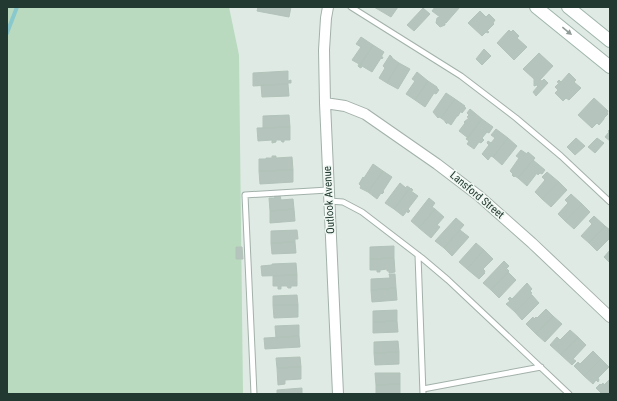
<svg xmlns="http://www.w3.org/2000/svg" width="617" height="401" font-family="'Roboto Condensed',sans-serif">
<rect width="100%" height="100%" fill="#dfeae4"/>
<!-- green -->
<path fill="#b9dabf" d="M7,7h222l10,48 4,339h-236z"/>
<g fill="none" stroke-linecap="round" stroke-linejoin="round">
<!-- stream -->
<path stroke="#89c9cd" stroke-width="4" d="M7,33l10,-26"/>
</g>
<!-- building -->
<path fill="#b5c4bd" stroke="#b2c3ba" d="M258,7h33l-2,10 -32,-6z
M374,7h24l-7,10z
M435,7h25l-14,16 -1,-1v3l-5,2 -4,-4 1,-5 3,-1 -8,-6z
M423,8l7,6 -16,17 -7,-6z
M480,11l6,6 3,-3 6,6 -2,3 1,1 -7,7 2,1 -1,1 -2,-1 -4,4 -14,-13z
M509,30l2,2 2,-2 6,6 -2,2 10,9 -13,13 -17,-17z
M361,37l12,8 -14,22 -1,-1 1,-2 -7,-4 9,-13 -5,-3z
M373,45l11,7 -3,5h2l-1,2 -1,-1 -9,14 -10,-6 -1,2 -2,-1z
M484,49l7,7 -9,9 -6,-6z
M539,53l14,13 -13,14 2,1 2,-2 4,4 -12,13 -3,-4 5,-6 -1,-1 -3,1v-7l-11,-10z
M390,55l2,2v1l7,5 -12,20 -8,-5 6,-10 -2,-2z
M399,63l11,6 -12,20 -11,-6z
M288,71v10l3,-1v3h-3v1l-35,2v-13z
M417,72l11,9 -13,19 -9,-6 9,-13 -3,-2z
M569,73l7,7 -2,2 7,6 -12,12 -3,-2 -3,3 -8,-8 3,-3 -3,-3 4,-4 -2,-1 2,-2 2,2z
M428,81l9,6v1l2,2 -3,4 -2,-1 -9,14 -10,-7z
M288,84l1,12 -27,1 -1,-12z
M446,93l9,6 -14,19 -2,-1 -1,1 -5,-6z
M594,98l14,13 -1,2 1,1 -4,4v1l-5,6 -2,-2 -5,5 -14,-13z
M455,99l10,7 -1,1 2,1 -4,5 -1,-2 -3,5h-1l-6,9 -4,-3v2l-2,-2v-1l-4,-3z
M470,109l12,10 -14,19 -9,-7 6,-8 -1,-1 5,-4 -2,-1 2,-2 -2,-2z
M289,115l1,12 -27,1v-12z
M482,119l11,8 -4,6 -2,-1 -5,6 2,2 -3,3 -2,-1 -5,7 -7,-5 2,-3 -3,-2z
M290,127v13h-6v2h-2l-1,-2h-5v2l-4,1v-3l-14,1 -1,-13z
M496,129l12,9 -15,19 -2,-1 -3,4 -6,-6 7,-9 -2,-2 1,-2 3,2 4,-5 -4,-3z
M610,129v12l-5,-4 4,-5 -1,-1z
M508,138l9,8 -15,19 -9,-8z
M576,138l9,8 -10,9 -8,-8z
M597,138l7,5 -9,10 -7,-6z
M521,150l6,4 1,-2 7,6 -17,20 -3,-2 -1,1 -2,-2 1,-1 -3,-3 9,-13 -3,-2z
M272,156h4v2l16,-1 1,13 -34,1v-12h7v-1h6z
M533,160l12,10 -3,4 -2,-1 -2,2 -1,-2 -10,13 -9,-8z
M373,164l10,7 -15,21 -8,-4 1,-2 -2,-2 4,-7 1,1z
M293,170v12l-33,2 -1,-13z
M383,171l9,6 -9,14 1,1 -2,2 -1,-1 -4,6 -9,-7z
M547,172l12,10 -17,17 -7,-7 10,-12 -3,-3z
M559,182l8,8 -16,17 -9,-8z
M400,183l6,5 1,-2 3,2 -16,21 -9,-6z
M411,188l2,2 -2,1 7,5 -10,13 2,2 -2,2 -1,-2 -4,5 -9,-7 15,-20v1z
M571,194l11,10 -17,17 -7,-7 10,-11 -3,-3z
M274,195h6l1,5 12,-1 1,10 -24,2 -1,-13h6z
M429,198l6,5 -3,4 3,2 -16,19 -8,-7z
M582,204l8,8 -16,17 -9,-8z
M294,209l1,12 -25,2v-12z
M435,209l9,8 -7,8 3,2 -9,11 -12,-10z
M594,216l11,10 -16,17 -8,-7 11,-12 -3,-3z
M456,218l8,7 -20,23 -9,-7z
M605,226l5,4v8l-13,13 -8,-8z
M297,230l1,9h-3v3l-24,1v-12z
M460,230l9,7 -17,19 -8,-8z
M295,242l1,11 -24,1 -1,-11z
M476,243l8,7 -17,19 -8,-7z
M394,246v12l-24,1v-12z
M236,247h6l1,12h-7z
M484,250l9,9 -10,10 2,2 -1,2h1l-6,6 -12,-10z
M610,250v13l-6,-6z
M394,258l1,14 -6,1v-2h-2v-2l-7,1v2h-3v-2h-7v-11z
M504,261l5,5 -4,4 1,1 1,-2 2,2 -18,19 -8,-7z
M296,263l1,12 -35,1 -1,-10 11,-1v-1z
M508,272l8,8 -17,18 -8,-8z
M389,274h6l1,14 -25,2v-11l19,-1z
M297,275v11h-6v2h-3l-1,-2h-6v3h-3v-3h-5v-10z
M527,283l5,6 -2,2 2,2 -2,1 2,1 -17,17 -9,-8 4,-3 -2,-2 2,-2 2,2z
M396,288l1,12 -25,2 -1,-12z
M297,295l1,10h-25v-9z
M532,295l7,8 -17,17 -7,-8z
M273,305h25v12l-24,1z
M546,309l7,7 -17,18 -10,-10 7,-7 1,2 2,-2 1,1z
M397,310v11l-24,1v-11z
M553,316l9,8 -17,18 -9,-8z
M397,321l1,11 -25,1v-11z
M299,325v11l-23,2 -1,-12z
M570,330l8,7 -17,18 -11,-10 7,-8 3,3z
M299,336l1,11 -35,2 -1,-11z
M578,337l8,8 -13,14 3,2 -4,4 -11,-10z
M398,341l1,11 -25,1v-11z
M593,351l8,8 -17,17 -10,-10 4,-4 2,2z
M399,352v12l-24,1 -1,-12z
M300,357l1,10 -24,1 -1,-10z
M601,359l8,8 -11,11 1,2 -1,2 -2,-2 -3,4 -9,-8z
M301,367v12l-16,1v4l-7,1 -1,-17z
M375,373h25v11l-24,1z
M610,379v15h-8l-6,-6 4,-4 1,1 2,-2 1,2z
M400,384v10h-24v-9z
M302,388v6h-25v-4z"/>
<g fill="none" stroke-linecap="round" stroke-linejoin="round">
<!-- lane casing -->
<g stroke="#a2b1aa" stroke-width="7">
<path id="lane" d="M351,7l110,69 55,42 45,38 49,46
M329,201l14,1 19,10 60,46 26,22 121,114
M418,255l5,139
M423,389l118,-22
M254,394l-9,-199 83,-5"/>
</g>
<!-- street casing -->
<g stroke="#a2b1aa" stroke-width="12">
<path id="street" d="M328,7l-2,11 -2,32 1,53 13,291
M325,103l20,3 20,8 72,50 42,32 53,47 78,74"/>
</g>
<!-- secondary casing -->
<g stroke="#9fb5ab" stroke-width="14">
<path id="secondary" d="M536,7l74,60
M568,7l42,34"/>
</g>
<!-- lane -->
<use href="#lane" stroke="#fff" stroke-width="5"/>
<!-- street -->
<use href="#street" stroke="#fff" stroke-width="10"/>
<!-- secondary -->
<use href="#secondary" stroke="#fff" stroke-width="12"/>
</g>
<!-- one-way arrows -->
<defs><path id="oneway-solid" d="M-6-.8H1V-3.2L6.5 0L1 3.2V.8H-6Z"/></defs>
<use fill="#909c98" href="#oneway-solid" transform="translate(567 31) rotate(39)"/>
<g text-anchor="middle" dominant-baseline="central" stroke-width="3" stroke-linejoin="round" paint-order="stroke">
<!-- street labels -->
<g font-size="11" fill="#213930" stroke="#eff7f2">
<text transform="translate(477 195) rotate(40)">Lansford Street</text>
<text transform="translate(329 200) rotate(-93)">Outlook Avenue</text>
</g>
</g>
<!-- border -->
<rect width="617" height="401" fill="none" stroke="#213930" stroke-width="16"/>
</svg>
